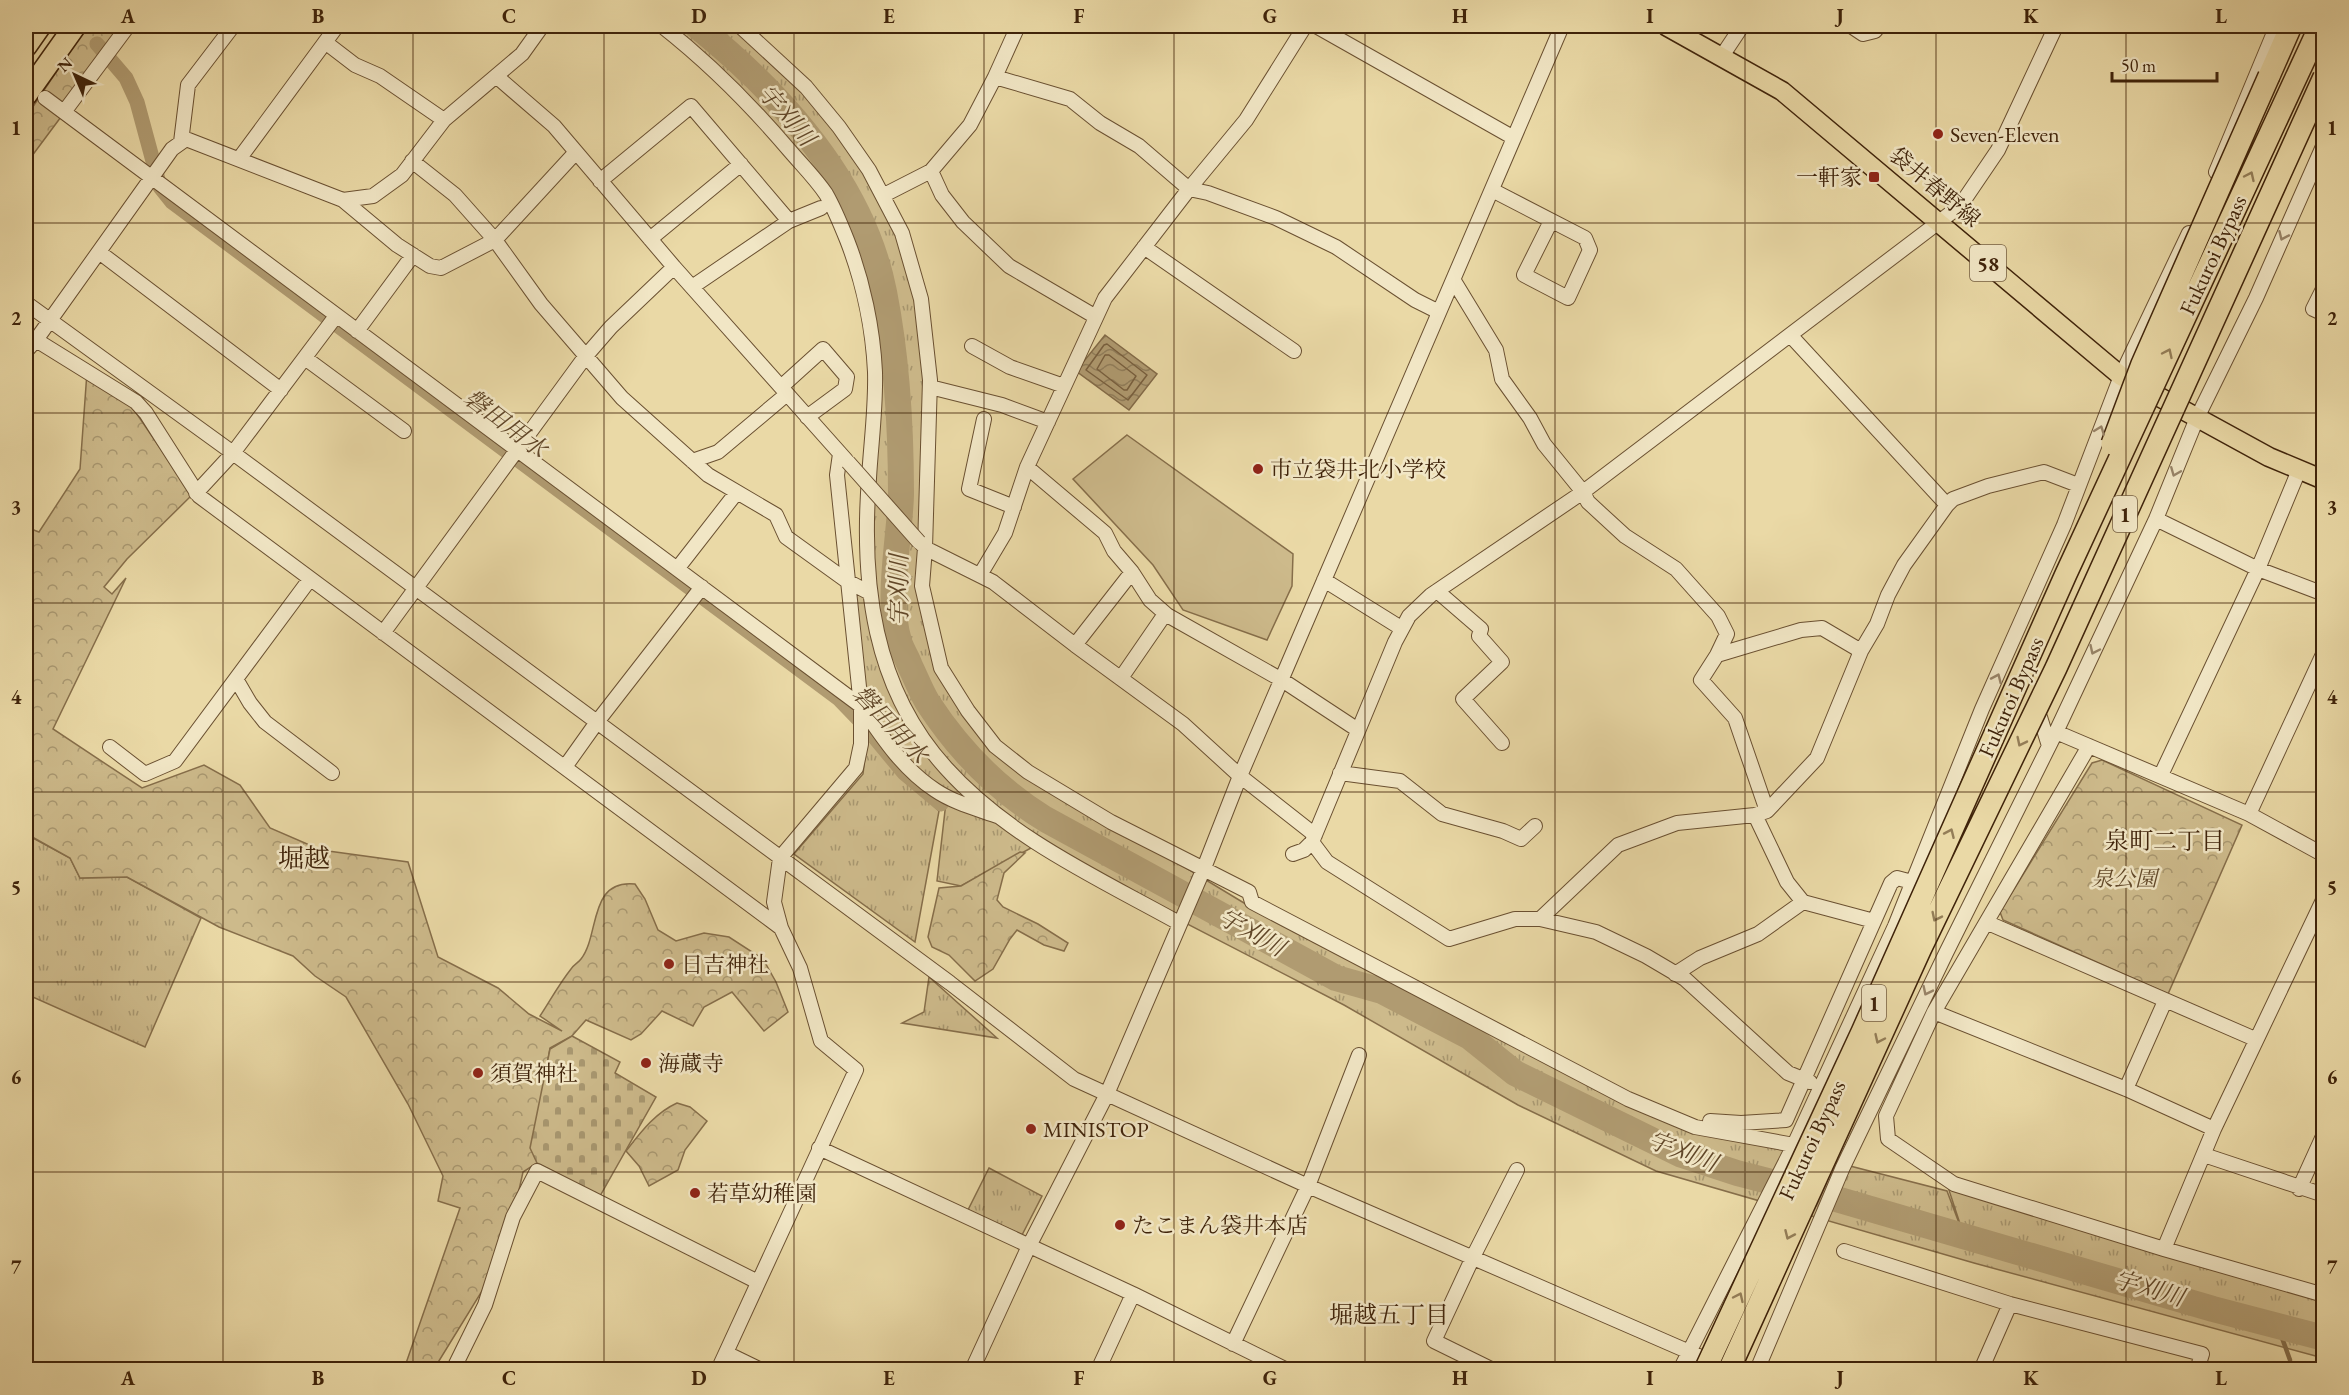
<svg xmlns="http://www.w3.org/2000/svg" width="2349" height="1395" font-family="'EB Garamond','Noto Serif JP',serif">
<defs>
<pattern id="grass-tufts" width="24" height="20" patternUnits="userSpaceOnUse" patternTransform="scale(1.5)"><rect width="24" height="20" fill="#cdba8b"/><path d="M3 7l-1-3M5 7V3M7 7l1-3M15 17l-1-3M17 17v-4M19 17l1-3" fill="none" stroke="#a89770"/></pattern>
<pattern id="forest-crowns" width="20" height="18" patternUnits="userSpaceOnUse" patternTransform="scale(1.5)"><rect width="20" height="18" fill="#cdba8b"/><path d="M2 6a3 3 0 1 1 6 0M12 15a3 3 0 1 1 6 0" fill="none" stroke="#a89770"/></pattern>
<pattern id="cemetery-stones" width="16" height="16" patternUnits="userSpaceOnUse" patternTransform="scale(1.5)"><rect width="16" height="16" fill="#cdba8b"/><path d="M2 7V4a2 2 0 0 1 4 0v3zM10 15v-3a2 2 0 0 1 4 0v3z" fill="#a89770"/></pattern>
<pattern id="water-waves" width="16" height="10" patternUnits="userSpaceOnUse" patternTransform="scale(1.5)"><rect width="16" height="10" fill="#b09b71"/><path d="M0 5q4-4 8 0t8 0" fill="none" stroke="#917e5b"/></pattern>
</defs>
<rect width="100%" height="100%" fill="#ead9a6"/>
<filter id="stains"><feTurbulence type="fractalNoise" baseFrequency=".00333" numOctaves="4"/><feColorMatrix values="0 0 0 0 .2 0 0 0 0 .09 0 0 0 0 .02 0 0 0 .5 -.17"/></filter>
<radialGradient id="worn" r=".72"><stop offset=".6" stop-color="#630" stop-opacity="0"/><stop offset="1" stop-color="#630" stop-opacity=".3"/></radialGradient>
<!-- grass -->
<path fill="url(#grass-tufts)" stroke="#866e4a" stroke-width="1.5" d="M667,26h68l51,43 42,52 58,79 25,63 15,78 -4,245 36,116 43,54 248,150 454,228 81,15 163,42 18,48 -20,-61 378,122v58l-349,-95 -318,-92 -138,-66 -174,-100 -261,-135 -96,-63 -44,-13 -48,-40 -34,-48 -8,-122 17,9 3,19 2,-242 -14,-94 -33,-77z
M867,739l72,72 -24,131 -121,-88 69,-80z
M946,802l58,18 27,28 -70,38 -24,-5z
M33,838l37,20 10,20 47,-1 74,41 -56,129 -119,-53v-149z
M929,977l68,61 -95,-15 22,-11z
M989,1168l53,28 -20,39 -54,-25z"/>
<!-- forest -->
<path fill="url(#forest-crowns)" stroke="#866e4a" stroke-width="1.5" d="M87,26h34l-43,68 -52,70v-47z
M87,372l37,23 68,100 -65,64 -23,28 8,7 14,-16 -73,151 89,59 62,-23 36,20 30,43 51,22 87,12 30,95 60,31 31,26 33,17 -22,-15c10,-15 19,-32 31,-47 2,-4 7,-6 10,-10 19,-24 7,-80 54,-75l10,15 13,31 18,11 28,-8 25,4 34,22 13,23 12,30 -24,19 -32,-39 -28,15 -11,19 -31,-15 -21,23 -10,6 -45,-20 -14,16 -22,12 -10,56 -3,59 -14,9 -10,45 -15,48 -64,104h-30l56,-161 -22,-7 5,-25 -35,-72 -62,-107 -31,-21 -22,-20 -74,-29 -92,-50 -47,1 -10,-20 -36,-20 -8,7v-318l13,5 41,-63z
M2102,760l140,65 -74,169 -165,-74 -3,-8 92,-149z
M1020,852l5,1 -21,20 -7,27 6,7 35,17 30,19 -4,8 -20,-6 -27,-15 -7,9 -17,30 -18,12 -26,-26 -17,-8 -4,-10 11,-49 22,-2z
M677,1103l13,4 17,14 -22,29 -7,20 -29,16 -10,-20 -13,-15c15,-19 29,-38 51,-48z"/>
<!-- cemetery -->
<path fill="url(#cemetery-stones)" stroke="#866e4a" stroke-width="1.5" d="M572,1036l48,26 -5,11 41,24 -56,99 -63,-33 -7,-15 20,-99z"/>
<!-- garden -->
<path fill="#cdba8b" stroke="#866e4a" stroke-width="1.5" d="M1127,435l166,119 -1,32 -25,54 -84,-30 -30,-45 -80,-86z"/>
<!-- water -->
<path fill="url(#water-waves)" stroke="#836b48" stroke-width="1.5" d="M1105,335l52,39 -28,36 -53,-39z"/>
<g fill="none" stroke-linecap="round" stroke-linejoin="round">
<!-- shore -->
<path stroke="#785f3e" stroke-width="1.5" d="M1107,344l40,31 -19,25 -42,-30 18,-25z
M1105,355h4l27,21 -9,14h-3l-27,-21z"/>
<!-- stream -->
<path stroke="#836b48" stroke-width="4.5" d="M2277,1324l13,36"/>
<!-- canal -->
<path stroke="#b09b71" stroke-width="15" d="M97,44l29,34 11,24 23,85 12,15 667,497 26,27 39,47 37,31"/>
<!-- river -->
<path stroke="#b09b71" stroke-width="26" d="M697,26c83,67 166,158 187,266 13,66 17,135 17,202 -1,43 -15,106 -2,147 2,8 8,16 11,25 6,12 11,26 18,37 30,46 70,87 117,116l291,159 46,13 88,46 45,36 167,82 55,18 89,23 387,113 111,29"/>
<!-- minor-tunnel -->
<path stroke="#c8b587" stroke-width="14" stroke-dasharray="14 7" stroke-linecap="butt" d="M1845,1097l41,19"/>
<!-- minor casing -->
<g stroke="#6a5031" stroke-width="16">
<path id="minor" d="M662,26c47,37 89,79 128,125 12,14 26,28 36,43 8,14 15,31 21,46 16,41 26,89 28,132 1,36 -4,71 -6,106 -8,105 4,210 77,290 63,70 152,110 233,155
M740,26l66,61 33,40 30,43 33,63 19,66 9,81 -5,168 -3,38 19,82 27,43 27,35 33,26 83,50 138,70 3,10 376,197 67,28 99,18
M1316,26l198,112
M1851,26l12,8 12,-3 4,-5
M325,42l30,23 25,11 64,44
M1722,56l20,-30
M496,76l58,50 120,141 172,193
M995,77l23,-51
M45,98l816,608c21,31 42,63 74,84 19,13 43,19 65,27
M64,112l64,-86
M181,142l7,-57 45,-59
M239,159l98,-133
M412,161l43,34 40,45 46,64 81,94 86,77 68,40 10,22 61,44 23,12
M931,171l11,24 21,27 46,44 87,51
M2216,172l57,-137 7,-9
M600,181l91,-75 98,115
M1492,190l93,48 5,12 -22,48 -44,-23 27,-54
M884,195l47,-24 39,-46 25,-48 75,22 30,24 39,23 50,43 19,4 68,25 60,29 79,53 24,12
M343,200l54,45 33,21 11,2 54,-28 81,-88
M650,239l91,-75
M1144,247l150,104
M99,252l182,138
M1454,281l42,69 6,29 28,39 14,26 39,48 5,10 37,34 51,33 42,47 9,18 -10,21 -16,25 34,38 32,93
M692,287l97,-66 32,-13
M2324,287l-11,22 11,5
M26,303l207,150 717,530 124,96 234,107 409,178
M357,331l56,-76
M1791,336l156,169
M36,340l100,62 10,11 53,83 582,432
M972,346l38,21 54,19
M26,351l10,-11 136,-191 14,-10 157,61 30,-4 29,-21 42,-55 78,-66 20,-28
M305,358l99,73
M781,387l42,-38 24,28 -2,12 -38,28
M930,387l72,18 46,17
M984,419l-15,70 45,18
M692,461l26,-9 69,-58
M1027,467l78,66 9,18 18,21 18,28 17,15 115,65 76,50
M196,493l37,-40 103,-137
M2156,519l102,50 66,25
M920,542l5,6 68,34 82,63 108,79 57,52 75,59
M677,569l60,-77
M980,575l25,-42 22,-66 78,-169 84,-109 57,-69 59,-94
M1324,580l77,48
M1437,591l44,38 -2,7 23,26 -39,37 39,44
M383,633l202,-276 26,-30 63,-60
M1075,645l57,-73
M1717,655l84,-25 21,-2 39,23
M1121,678l44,-64
M236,679l14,24 15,19 67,51
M2040,717l9,29
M2056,732l193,82 75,41
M2089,746l-155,266 -48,104 2,23 66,45 210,65 160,46
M110,747l35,27 30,-13 135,-182
M565,767l32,-45 105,-135
M1340,773l60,8 42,33 61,17 18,8 14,-13
M2161,775l97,-206 41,-99
M2249,814l75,-162
M1755,815l32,67 16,20 71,19
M1312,842l15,20 122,77 66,-20h25l56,13 50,24 39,23 103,94 22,9
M1293,854l11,-4 8,-8 83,-200 14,-26 22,-21 152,-103 377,-286 38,-56 58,-124
M1540,919l78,-74 59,-22 78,-8 12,-4 50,-53 44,-107 16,-27 11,-29 16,-30 43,-60 6,-6 35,-13 56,-14 34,13
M1988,923l267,116
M1675,974l25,-16 58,-24 45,-32
M1934,1012l192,77 88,40
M2126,1089l39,-88
M1710,1121l31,2 45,-3 105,-237 6,-5 15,4
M819,1148l314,146 154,76
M2204,1155l120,40
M2299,1189l25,-55
M2164,1249l50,-120 110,-231
M1844,1251l166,53 192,50 -5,16
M1233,1344l75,-158 51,-131
M726,1353l35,17
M453,1370l32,-65 28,-88 24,-46 221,111
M718,1370l138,-300 -35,-29 -21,-73 -19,-40 -7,-26 6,-44 76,-90 5,-24v-38l-24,-231 3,-21
M972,1370l57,-124 78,-152 97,-226 36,-92 322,-750
M1098,1370l35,-76
M1493,1370l-59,-29 39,-84 44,-87
M1680,1370l114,-225 101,-219 87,-217 82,-184 57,-149 68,-143
M1757,1370l86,-203 103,-214 110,-221 100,-213 41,-101 59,-120 68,-154
M1981,1370l29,-66"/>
</g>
<!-- major casing -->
<g stroke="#3f230a" stroke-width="21">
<path id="major" d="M1666,26l116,65 339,285 148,81 55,23"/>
</g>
<!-- highway casing -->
<g stroke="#3f230a" stroke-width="24">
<path id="highway" d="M26,46l14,-20
M2269,76l22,-50
M26,95l49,-69"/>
</g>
<!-- minor -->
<use href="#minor" stroke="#f1e6c5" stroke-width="14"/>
<!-- major -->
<use href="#major" stroke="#ead9a6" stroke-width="18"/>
<!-- highway -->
<use href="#highway" stroke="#ead9a6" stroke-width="21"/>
<!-- minor-bridge casing -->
<g stroke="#6a5031" stroke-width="16" stroke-linecap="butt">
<path id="minor-bridge" d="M848,462l71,80"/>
</g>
<!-- highway-bridge casing -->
<g stroke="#3f230a" stroke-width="24" stroke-linecap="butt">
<path id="highway-bridge" d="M2112,444l30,-80 127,-288
M1705,1370l157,-338 204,-458 254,-548
M1729,1370l192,-422 135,-280 268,-591"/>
</g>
<!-- minor-bridge -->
<use href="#minor-bridge" stroke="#f1e6c5" stroke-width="14"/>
<!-- highway-bridge -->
<use href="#highway-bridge" stroke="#ead9a6" stroke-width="21"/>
</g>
<!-- one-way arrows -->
<defs><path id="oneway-chevron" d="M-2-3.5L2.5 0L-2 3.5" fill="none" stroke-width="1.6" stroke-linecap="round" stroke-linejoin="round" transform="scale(1.5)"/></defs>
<g stroke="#947e58">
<use href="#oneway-chevron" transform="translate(2250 176) rotate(-65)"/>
<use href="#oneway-chevron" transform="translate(2168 353) rotate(-65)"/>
<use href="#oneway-chevron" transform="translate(2021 742) rotate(116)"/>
<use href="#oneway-chevron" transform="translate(1950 833) rotate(-66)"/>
<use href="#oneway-chevron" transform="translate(1936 917) rotate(116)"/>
<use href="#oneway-chevron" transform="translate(1879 1039) rotate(115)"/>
<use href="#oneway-chevron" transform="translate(1789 1235) rotate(114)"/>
<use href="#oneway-chevron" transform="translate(1739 1297) rotate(-65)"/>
</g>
<g stroke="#988468">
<use href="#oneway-chevron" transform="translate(2283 236) rotate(114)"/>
<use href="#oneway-chevron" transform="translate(2100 430) rotate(-69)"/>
<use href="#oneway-chevron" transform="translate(2175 472) rotate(112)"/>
<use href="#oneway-chevron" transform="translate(2094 650) rotate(115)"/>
<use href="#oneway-chevron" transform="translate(1997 678) rotate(-66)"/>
<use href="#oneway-chevron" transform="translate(1927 991) rotate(116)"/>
</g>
<!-- grid -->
<path fill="none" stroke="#3f230a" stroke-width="1.5" stroke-opacity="0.55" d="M223,26v1344M413,26v1344M604,26v1344M794,26v1344M984,26v1344M1174,26v1344M1365,26v1344M1555,26v1344M1745,26v1344M1936,26v1344M2126,26v1344M26,223h2298M26,413h2298M26,603h2298M26,792h2298M26,982h2298M26,1172h2298"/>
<!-- markers -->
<g fill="#8f2418" stroke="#f1e6c5" stroke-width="2">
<circle cx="1938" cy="134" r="6"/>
<rect x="1868" y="171" width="12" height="12" rx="3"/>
<circle cx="1258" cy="469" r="6"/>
<circle cx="669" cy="964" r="6"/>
<circle cx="646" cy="1063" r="6"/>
<circle cx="478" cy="1073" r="6"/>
<circle cx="1031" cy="1129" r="6"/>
<circle cx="695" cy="1193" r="6"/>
<circle cx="1120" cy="1225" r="6"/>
</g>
<g text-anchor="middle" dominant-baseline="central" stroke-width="5" stroke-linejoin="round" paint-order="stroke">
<!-- shield labels -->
<g fill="#f1e6c5" stroke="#745e42" stroke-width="1.5">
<rect x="1970" y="245" width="36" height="36" rx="4.5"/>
<rect x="2113" y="496" width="24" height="36" rx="4.5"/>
<rect x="1862" y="985" width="24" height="36" rx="4.5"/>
</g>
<g font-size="21" font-weight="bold" fill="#3f230a">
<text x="1988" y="263">58</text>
<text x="2125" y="514">1</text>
<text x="1874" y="1003">1</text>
</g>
<!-- poi labels -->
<g font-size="22" fill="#3f230a" stroke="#f1e6c5" text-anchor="start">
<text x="1950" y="134">Seven-Eleven</text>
<text x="1862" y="177" text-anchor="end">一軒家</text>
<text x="1270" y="469">市立袋井北小学校</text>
<text x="681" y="964">日吉神社</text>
<text x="658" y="1063">海蔵寺</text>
<text x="490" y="1073">須賀神社</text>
<text x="1043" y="1129">MINISTOP</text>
<text x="707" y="1193">若草幼稚園</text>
<text x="1132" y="1225">たこまん袋井本店</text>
</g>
<!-- street labels -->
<g font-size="22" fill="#3f230a" stroke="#f1e6c5">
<text transform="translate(1935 187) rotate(40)">袋井春野線</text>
<text transform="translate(2213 255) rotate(-65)">Fukuroi Bypass</text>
<text transform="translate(2011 697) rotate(-66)">Fukuroi Bypass</text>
<text transform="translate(1812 1140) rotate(-65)">Fukuroi Bypass</text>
</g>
<!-- park labels -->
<g font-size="22" font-style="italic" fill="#62492a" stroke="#f1e6c5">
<text x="2124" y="878">泉公園</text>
</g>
<!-- water labels -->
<g font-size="24" font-style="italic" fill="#614729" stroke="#f1e6c5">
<text transform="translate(787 115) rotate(49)">宇刈川</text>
<text transform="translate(506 423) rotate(37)">磐田用水</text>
<text transform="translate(898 590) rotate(-90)">宇刈川</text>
<text transform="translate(891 724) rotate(47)">磐田用水</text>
<text transform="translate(1252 932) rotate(29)">宇刈川</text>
<text transform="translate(1683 1151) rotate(21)">宇刈川</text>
<text transform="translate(2149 1288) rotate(16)">宇刈川</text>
</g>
<!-- neighbourhood labels -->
<g font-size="24" fill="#3f230a" stroke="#f1e6c5">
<text x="2165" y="840">泉町二丁目</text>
<text x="1389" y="1314">堀越五丁目</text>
</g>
<!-- quarter labels -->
<g font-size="26" fill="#3f230a" stroke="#f1e6c5">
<text x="304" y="858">堀越</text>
</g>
</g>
<!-- margin -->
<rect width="2349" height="1395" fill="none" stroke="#ead9a6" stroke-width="66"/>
<!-- north arrow -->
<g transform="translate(75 75) rotate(316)" stroke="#f1e6c5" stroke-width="4.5" paint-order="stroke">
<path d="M0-4.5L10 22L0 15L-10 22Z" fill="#3f230a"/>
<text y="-9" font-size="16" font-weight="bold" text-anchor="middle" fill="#3f230a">N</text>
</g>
<!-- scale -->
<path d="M2112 72v9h105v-9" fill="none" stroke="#3f230a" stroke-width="3"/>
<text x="2121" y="72" font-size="18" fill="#3f230a" stroke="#f1e6c5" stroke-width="4.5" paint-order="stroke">50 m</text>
<rect x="33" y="33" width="2283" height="1329" fill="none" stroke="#3f230a" stroke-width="2"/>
<g font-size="20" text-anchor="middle" font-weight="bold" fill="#3f230a">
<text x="128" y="23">A</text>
<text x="318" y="23">B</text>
<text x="509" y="23">C</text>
<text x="699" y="23">D</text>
<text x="889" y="23">E</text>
<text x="1079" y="23">F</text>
<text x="1270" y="23">G</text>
<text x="1460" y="23">H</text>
<text x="1650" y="23">I</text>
<text x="1840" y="23">J</text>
<text x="2031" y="23">K</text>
<text x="2221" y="23">L</text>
<text x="16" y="135">1</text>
<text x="2332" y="135">1</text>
<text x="16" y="325">2</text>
<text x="2332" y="325">2</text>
<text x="16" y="514">3</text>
<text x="2332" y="514">3</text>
<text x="16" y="704">4</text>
<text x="2332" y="704">4</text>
<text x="16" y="894">5</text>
<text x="2332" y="894">5</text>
<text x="16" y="1084">6</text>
<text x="2332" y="1084">6</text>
<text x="16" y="1274">7</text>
<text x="2332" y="1274">7</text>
<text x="128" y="1385">A</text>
<text x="318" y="1385">B</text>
<text x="509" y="1385">C</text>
<text x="699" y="1385">D</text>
<text x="889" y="1385">E</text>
<text x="1079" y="1385">F</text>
<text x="1270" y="1385">G</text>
<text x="1460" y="1385">H</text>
<text x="1650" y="1385">I</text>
<text x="1840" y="1385">J</text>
<text x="2031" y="1385">K</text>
<text x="2221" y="1385">L</text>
</g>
<rect width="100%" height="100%" filter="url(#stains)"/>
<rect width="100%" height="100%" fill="url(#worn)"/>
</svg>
